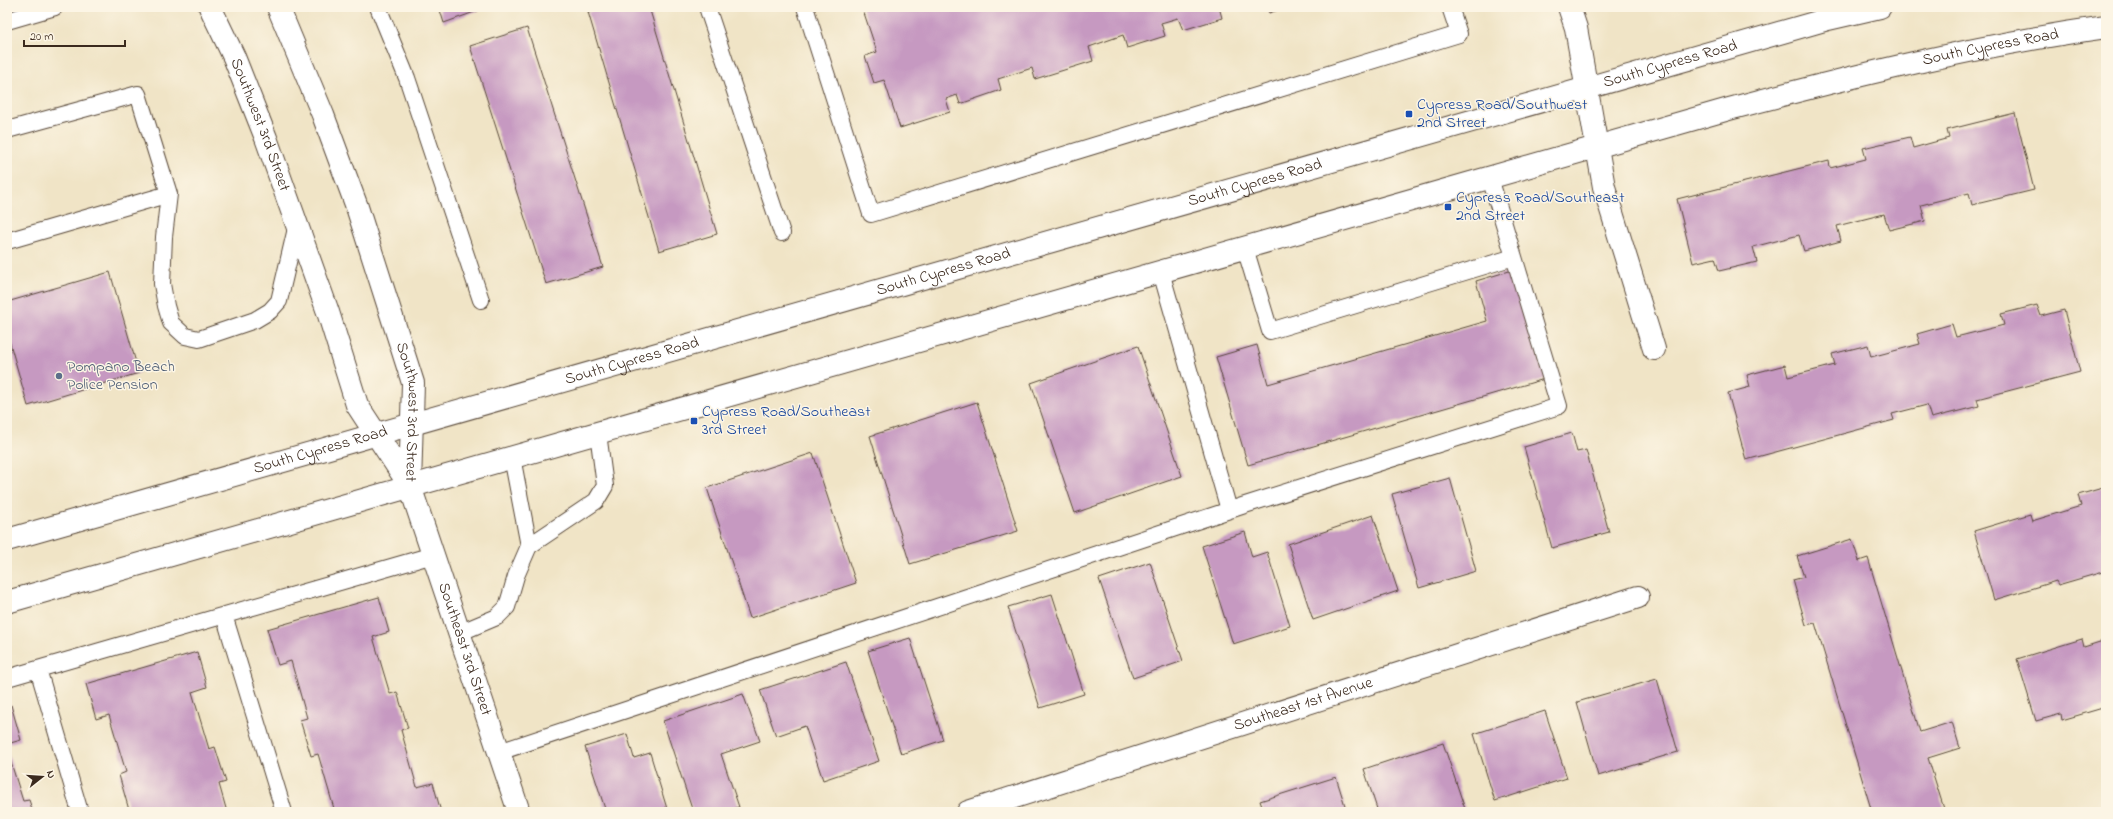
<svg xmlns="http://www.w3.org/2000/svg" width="2113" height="819" font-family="'Indie Flower',sans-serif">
<rect width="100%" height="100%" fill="#fcf5e5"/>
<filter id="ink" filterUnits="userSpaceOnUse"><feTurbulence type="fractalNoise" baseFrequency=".025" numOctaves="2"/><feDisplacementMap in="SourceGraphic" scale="8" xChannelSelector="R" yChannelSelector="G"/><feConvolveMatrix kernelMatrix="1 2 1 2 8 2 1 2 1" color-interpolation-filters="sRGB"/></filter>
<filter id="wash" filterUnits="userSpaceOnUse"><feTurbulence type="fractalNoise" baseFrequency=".012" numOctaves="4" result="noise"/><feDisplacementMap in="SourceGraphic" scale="16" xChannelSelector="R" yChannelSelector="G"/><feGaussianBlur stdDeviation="0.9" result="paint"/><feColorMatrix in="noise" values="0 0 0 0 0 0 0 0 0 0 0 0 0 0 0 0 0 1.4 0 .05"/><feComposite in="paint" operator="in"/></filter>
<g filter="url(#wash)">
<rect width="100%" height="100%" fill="#f0e4c6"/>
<g id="blocks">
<!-- building -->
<path fill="#c699c1" d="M439,7h49l-44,16z
M605,7h44l68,227 -58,17 -71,-239z
M862,7h357l3,11 -39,12 -5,-12 -17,5 4,13 -38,12 -4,-13 -34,12 4,14 -58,18 -3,-11 -34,11 3,11 -41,14 -3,-9 -11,4 4,13 -50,16 -16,-48 -10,3 -9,-27 12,-4z
M1267,7h21l-19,6z
M527,28l76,239 -57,17 -76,-238z
M2015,113l19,77 -62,15 -3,-12 -48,12 4,16 -36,9 -5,-16 -47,12 4,15 -37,10 -5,-16 -46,12 4,15 -38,9 -4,-13 -22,5 -16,-64 152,-38 1,7 36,-9 -3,-11 47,-11 3,11 36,-10 -2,-8z
M1516,269l32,109 -300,87 -32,-108 41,-12 11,39 219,-63 -11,-40z
M110,272l29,101 -111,33 -21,-73v-31z
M2037,305l4,11 23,-6 16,62 -103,27 2,7 -48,12 -4,-13 -35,9 2,6 -148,40 -18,-67 22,-6 -3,-12 38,-10 3,12 47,-12 -3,-11 36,-9 3,12 49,-13 -3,-10 35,-10 4,13 48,-12 -3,-11z
M1138,346l44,130 -107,37 -44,-130z
M977,402l41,129 -108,33 -40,-128z
M1572,433l5,19 9,-2 23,82 -57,16 -28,-101z
M813,453l43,130 -106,35 -43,-130z
M1450,478l26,93 -57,17 -27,-94z
M2106,487v84l-48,14 -2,-4 -62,19 -20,-69 56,-17 2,7 49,-15 -3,-11z
M1373,515l25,76 -85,29 -25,-76z
M1245,532l7,25 15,-5 23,74 -57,18 -31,-98z
M1852,539l7,22 9,-3 52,174 32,-10 8,26 -32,10 17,54h-73l-57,-189 -9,2 -13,-45 11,-3 -7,-21z
M1150,562l33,99 -50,17 -34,-99z
M1052,594l32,100 -44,14 -32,-101z
M379,597l10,35 -16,5 17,57 7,-2 11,36 -7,2 16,57 16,-4 8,29h-106l-17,-58 -7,2 -11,-36 7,-2 -16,-57 -13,4 -11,-36z
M910,638l33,102 -42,14 -33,-103z
M2082,639l2,8 22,-7v67l-44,13 -1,-6 -25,7 -19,-62z
M197,652l10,35 -15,5 17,57 6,-2 11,35 -7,2 8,28h-89l-2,-4 -7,2 -10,-35 7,-3 -17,-57 -13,4 -10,-35z
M846,662l33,99 -56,19 -18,-54 -29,10 -16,-46z
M1657,679l21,73 -80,24 -21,-74z
M743,694l17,47 -39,13 18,53 -17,5h-29l-30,-91z
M11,705l10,35 -14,4v-38z
M1545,711l22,67 -72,23 -21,-67z
M627,734l7,24 16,-5 18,59h-62l-21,-65z
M1443,743l23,69h-88l-14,-43z
M7,750l16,51 6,-1 4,12h-26z
M1336,777l11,35h-83l-4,-11z"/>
</g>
</g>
<g filter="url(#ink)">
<use href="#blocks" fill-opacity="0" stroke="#564637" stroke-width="1"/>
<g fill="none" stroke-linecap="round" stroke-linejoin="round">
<!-- service casing -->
<g stroke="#564637" stroke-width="18">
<path id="service" d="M378,7l29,71 74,222
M707,7l75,226
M805,7l66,207 588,-180 -9,-27
M7,21l48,-14
M7,130l131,-36 31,100 -5,43 -2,47 4,22 5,17 14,13 14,3 56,-19 15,-9 9,-10 18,-77
M7,241l162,-47
M1245,248l25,83 244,-74 -24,-79
M1161,272l68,238
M512,457l17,89
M224,615l60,197
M459,633l38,-16 10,-10 9,-31 13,-30 67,-45 9,-15 -7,-53
M38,669l42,143
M7,678l426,-123
M499,752l746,-247 314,-99 -45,-149"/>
</g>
<!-- minor casing -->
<g stroke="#564637" stroke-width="24">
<g id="minor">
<path d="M1569,7l7,21 28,159 50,162"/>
<path id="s1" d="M410,486l109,326"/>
<path id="s2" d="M968,812l670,-215"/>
</g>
</g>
<!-- tertiary casing -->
<g stroke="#564637" stroke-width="24">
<g id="tertiary">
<path id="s3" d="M210,7l24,50 32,81 62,174 29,93 53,81"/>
<path id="s4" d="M278,7l45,108 34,92 56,176 -3,103"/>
<path id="s5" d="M7,540l1821,-521 52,-12"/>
<path id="s6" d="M7,602l1722,-493c124,-33 249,-64 377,-82"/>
</g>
</g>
<!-- service -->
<use href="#service" stroke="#fff" stroke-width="16"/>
<!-- minor -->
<use href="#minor" stroke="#fff" stroke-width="22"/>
<!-- tertiary -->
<use href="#tertiary" stroke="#fff" stroke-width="22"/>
</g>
</g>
<!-- markers -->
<g fill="#1a4fb4" stroke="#fcf5e5" stroke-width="1.5">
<rect x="1405" y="110" width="8" height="8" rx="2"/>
<rect x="1444" y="203" width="8" height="8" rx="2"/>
<rect x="690" y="417" width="8" height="8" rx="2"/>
</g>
<circle fill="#5c6f8a" stroke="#fcf5e5" stroke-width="1.5" cx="59" cy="376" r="4"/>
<g text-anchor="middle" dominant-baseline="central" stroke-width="3" stroke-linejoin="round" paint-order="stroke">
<!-- street labels -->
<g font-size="16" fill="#3b2a1e" stroke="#fcf5e5">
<text stroke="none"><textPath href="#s6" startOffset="2060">South Cypress Road</textPath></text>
<text stroke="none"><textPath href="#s5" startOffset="1730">South Cypress Road</textPath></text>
<text stroke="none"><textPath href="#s3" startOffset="128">Southwest 3rd Street</textPath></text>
<text stroke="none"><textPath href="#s5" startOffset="1298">South Cypress Road</textPath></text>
<text stroke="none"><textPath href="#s5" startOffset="974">South Cypress Road</textPath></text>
<text stroke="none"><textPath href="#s5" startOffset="650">South Cypress Road</textPath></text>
<text stroke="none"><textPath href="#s4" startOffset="428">Southwest 3rd Street</textPath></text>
<text stroke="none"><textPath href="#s5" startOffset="326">South Cypress Road</textPath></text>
<text stroke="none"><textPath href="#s1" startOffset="172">Southeast 3rd Street</textPath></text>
<text stroke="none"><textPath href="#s2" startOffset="352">Southeast 1st Avenue</textPath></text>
</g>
<!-- transit labels -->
<g font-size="16" fill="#164399" stroke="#fcf5e5" text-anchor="start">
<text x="1417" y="105">Cypress Road/Southwest<tspan x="1417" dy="18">2nd Street</tspan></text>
<text x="1456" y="198">Cypress Road/Southeast<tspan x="1456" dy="18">2nd Street</tspan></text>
<text x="702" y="412">Cypress Road/Southeast<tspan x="702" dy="18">3rd Street</tspan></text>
</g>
<!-- service labels -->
<g font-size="16" fill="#4e5e75" stroke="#fcf5e5" text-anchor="start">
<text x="67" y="367">Pompano Beach<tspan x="67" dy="18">Police Pension</tspan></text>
</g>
</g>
<!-- margin -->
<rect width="2113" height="819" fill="none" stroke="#fcf5e5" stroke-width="24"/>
<!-- north arrow -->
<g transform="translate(42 777) rotate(73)" stroke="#fcf5e5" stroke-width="3" paint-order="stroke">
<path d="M0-3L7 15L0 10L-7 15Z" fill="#3b2a1e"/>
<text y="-6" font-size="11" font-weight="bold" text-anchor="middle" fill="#3b2a1e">N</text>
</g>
<!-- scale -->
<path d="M24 40v6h101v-6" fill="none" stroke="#3b2a1e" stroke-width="2"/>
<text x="30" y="40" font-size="12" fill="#3b2a1e" stroke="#fcf5e5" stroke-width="3" paint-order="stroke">20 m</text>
</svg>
